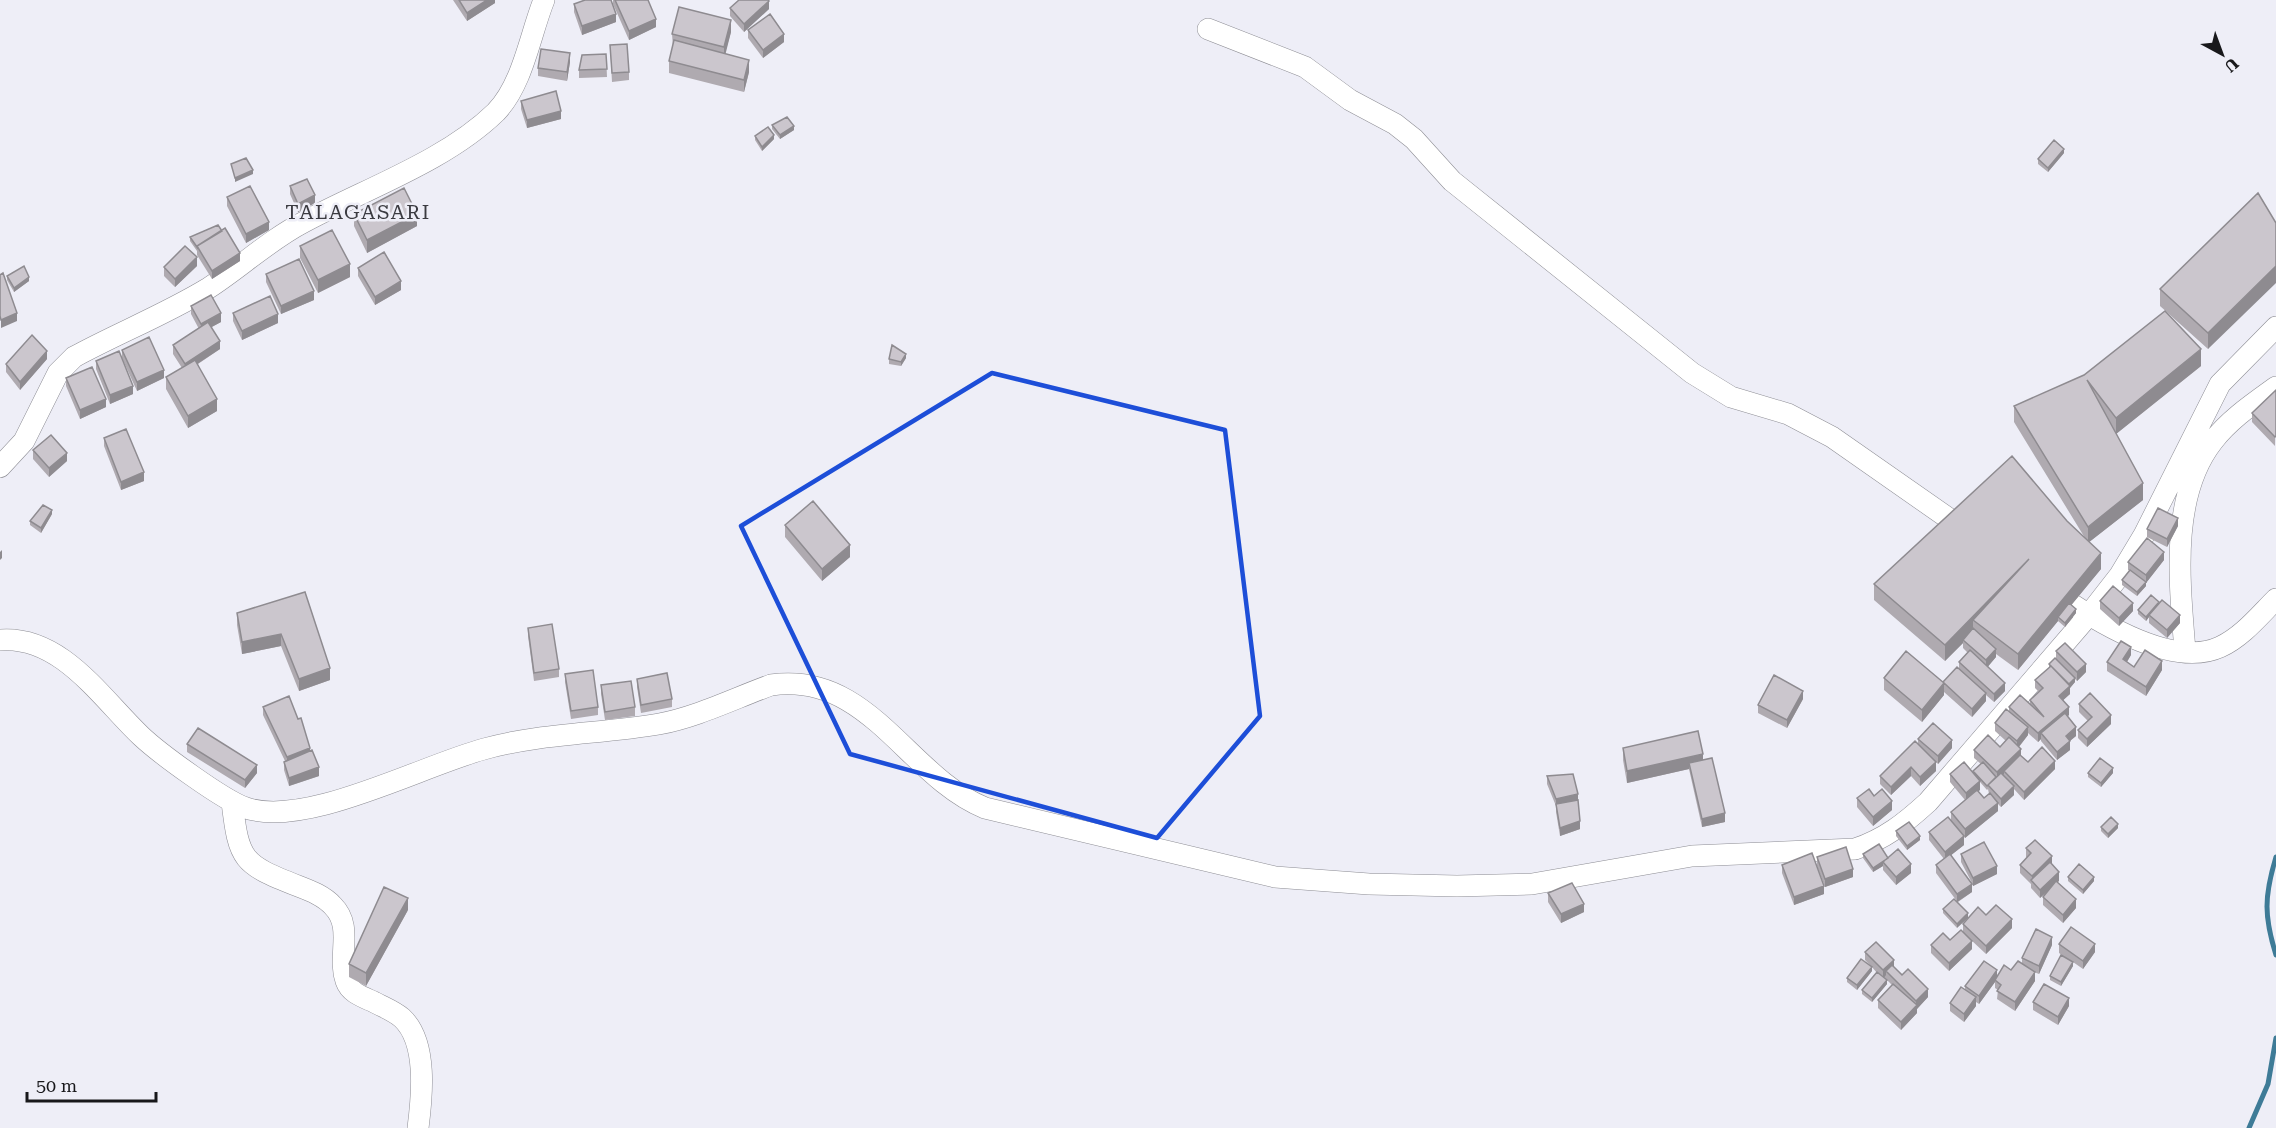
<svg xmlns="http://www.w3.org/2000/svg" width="2276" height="1128" font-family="'Roboto Serif',serif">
<rect width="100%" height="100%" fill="#eeeef7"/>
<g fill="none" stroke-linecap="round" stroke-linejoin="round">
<!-- stream -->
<path stroke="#3e7b97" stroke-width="5" d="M2276,857c-12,40 -12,59 0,98
M2249,1128l19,-44 8,-46"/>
<!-- street casing -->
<g stroke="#8d8d94" stroke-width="22">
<path id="street" d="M1208,29l97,38 45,33 45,24 19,15 38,42 240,192 39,24 57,17 44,23 136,95
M0,467l24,-26 34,-68 16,-16c44,-24 90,-42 133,-68 33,-21 62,-49 97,-67 61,-33 142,-61 192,-110 27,-28 34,-77 48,-112
M2048,588c40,28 122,82 172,59 22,-10 39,-31 56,-48
M0,640c61,-5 101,58 141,96 18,17 82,64 105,72 60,20 175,-42 238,-59 58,-16 117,-15 175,-25 38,-7 76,-26 112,-39 98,-14 136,91 214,123l290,69 94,7 88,2 75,-2 160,-28 163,-7c30,-10 50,-26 73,-47l160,-186 32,-41 24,-40 76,-151 56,-57
M2185,651c-5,-66 -16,-154 28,-210 17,-22 41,-38 63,-54
M232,802c7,59 10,62 66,84 13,5 26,10 35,20 21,21 4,50 13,75 4,12 17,16 28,21 9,5 20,9 28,16 26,24 20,79 16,110"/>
</g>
<!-- street -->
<use href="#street" stroke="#fff" stroke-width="21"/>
</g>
<!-- wall -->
<path fill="#afaab0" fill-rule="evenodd" d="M453,0h42v3l-28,18z
M613,0h35l8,27 -27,13 -16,-36z
M574,4l42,18 -34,13 -8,-23z
M730,8l39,1 -25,23 -14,-16z
M748,30l36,12 -21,16 -15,-20z
M731,32l-6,21 24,19 -5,20 -75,-19v-12l4,-14 -1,-13z
M610,45l19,27v8l-17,2z
M606,54l1,23 -28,1v-8z
M570,62l-3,19 -29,-5v-8z
M521,101l40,18 -34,9 -6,-19z
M772,125l22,5 -14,9 -8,-10z
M755,136l19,3 -12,12 -7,-11z
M2064,153l-16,19 -10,-8v-5z
M290,186l25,17 -17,9 -8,-18z
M227,197l42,33 -23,13 -19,-37z
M354,214l63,12 -50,27 -13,-27z
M2276,223l-68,126 -48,-43v-17z
M190,237l50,24 -28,18 -15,-24v-4l-7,-10z
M300,246l50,31 -32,16 -18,-35z
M197,266l-22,21 -11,-11v-9z
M358,268l43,22 -26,15 -17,-29z
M266,274l48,26 -33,14 -15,-32z
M7,276l22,5 -15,11 -7,-12z
M191,306l30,16 -10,5 9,22 -22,15 19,47 -29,17 -22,-39v-12l16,-9 -9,-14v-9l26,-16 -8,-15z
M233,313l45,10 -36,17 -9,-19z
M122,350l42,28 -27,13 -15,-33z
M906,358l-5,8 -12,-2v-5z
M47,359l-27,31 -14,-18v-8z
M96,361l37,33 -23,10 -14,-35z
M2201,366l-85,68 27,66 -54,42 12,27 -30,36 5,8 -11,14 -7,-6 -40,49 -22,-16v3l-8,9 17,25 -11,11 -8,-7v6l-14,16 -28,-25v3l-22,27 -38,-32v-12l59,4 16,-13v-7l9,-9 -5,-5v-5l-18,18 -71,-61v-16l193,-63 18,17 -71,-116v-16l70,-31z
M66,378l40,29 -26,12 -14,-33z
M2276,390l-1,56 -23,-24v-9z
M104,438l40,43 -23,9 -17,-44z
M33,450l34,11 -18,16 -16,-18z
M52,514l-11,19 -11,-8v-4z
M785,525l65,32 -28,24 -37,-44z
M2178,526l-11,21 -20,-10v-8z
M2164,560l-18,23v3l-9,10 -15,-11v-5l8,-9 -2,-1v-8z
M305,592l25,88 -31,11 -18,-45 -39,8 -5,-29v-12z
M2100,601l33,10 -14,15 -19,-17z
M2159,604l21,19 -13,15 -18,-15v-6l-3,4 -8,-7v-4z
M528,628l31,41v8l-25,4 -6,-45z
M2056,651l30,21 -9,9 -2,-2v3l-5,6v6l-7,6 6,15 -2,2 9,19 -6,5v9l-13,10 -16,-19v-2l-3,3 -10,-9v2l-9,12 2,9 7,6 27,7 -31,31 -10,-11v6l-13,12 -3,-3v7l-33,27 -1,-1v8l-13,10 21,28 -11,-21v-8l36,20 -24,12 -1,-2v8l-14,10 -1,26 -14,-15v-4l13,-9 -20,-27v-8l8,-6 -15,-19v-8l22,-12v-8l14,-12 -15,-18v-8l23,-1v-2l8,-7 -7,-6v-8l26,-3 6,-6 -11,-10v-8l14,-12v-4l21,-3v-4l9,-8 -4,-4v-8l14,-12v-4l7,-5zM1980,782l7,8 1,-1 1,5 -5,4 -6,-7 2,-1z
M2131,655l-4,7 7,5 28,3 -16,26 -39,-25v-9z
M565,674l33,33v8l-27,4 -6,-37z
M637,679l35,20v8l-31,6 -4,-26z
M601,685l34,22v9l-30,4 -4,-26z
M1803,699l-16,29 -29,-15v-8z
M2079,704l32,20 -24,23 -9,-9v-8l10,-9 -9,-9z
M263,707l47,44 9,25 -30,10 -5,-16v-8l1,-1 -22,-46z
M1918,739l34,9 -14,16 -2,-2v9l-16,15 -9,-10 -20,19 -11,-11v-8l38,-31z
M187,744l70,29 -12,15 -58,-36z
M1623,748l80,12 22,62 -23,5 -13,-58 -62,14 -4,-23z
M2088,773h25l-12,14 -13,-10z
M1547,776l31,26 2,27 -20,7 -4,-24v-6l-9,-22z
M1857,798l35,12 -19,16 -16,-19z
M2101,827l17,1 -10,10 -7,-7z
M1896,831l24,9 -13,10 -11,-14z
M2026,848l26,16 7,17 -2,1 19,26 -13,15 -20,-18v-8l2,-4 -5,5 -9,-10v-4l-11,-11v-8l7,-8h-1z
M1863,854l25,4 23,15 -15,12 -13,-15v-4l-10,6 -10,-14z
M1817,857l36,20 -28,10 -8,-21z
M1782,865l42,29 -30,11 -12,-32z
M2068,877l26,4 -11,13 -15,-13z
M1548,893l36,19 -23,11 -13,-21z
M408,910l-42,76 -17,-9v-13z
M1986,915l26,13 -26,26 -16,-15 2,10 -23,22 -18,-18v-8l19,-5 13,-9v-7z
M2059,944l36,8 -12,17 -10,-7v4l-12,20 -11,-6v-4l19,-16 -10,-7z
M2052,945l-13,29 -5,-2 1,9 -20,30 -18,-12 1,-9 -3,-2v-6l-16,22 -3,-2v4l-12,16 -14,-11v-8l15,-13v-4l46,-16 11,-6v-6z
M1865,952l29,15 34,30 -11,12v4l-16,17 -23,-22v-8l14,-15 -5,-5v4l-15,18 -10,-8v-4l15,-17 -5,-6v4l-15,19 -10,-8v-4l25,-11 -7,-7z
M2033,1002l36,4 -11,19 -25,-15z"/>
<!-- shaded-wall -->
<path fill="#8e8b90" d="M487,0h8v3l-28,18v-8z
M769,1v8l-25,23v-8z
M616,14v8l-34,13v-9z
M656,19v8l-27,13v-9z
M731,20v12l-7,28v-13z
M784,34v8l-21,16v-8z
M570,53v9l-3,19v-9z
M749,60v12l-5,20v-12z
M561,111v8l-34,9v-8z
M794,126v4l-14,9v-4z
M774,135v4l-12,12v-4z
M2064,149v4l-16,19v-4z
M253,170v4l-18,8v-4z
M315,195v8l-17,9v-8z
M417,214v12l-50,27v-13z
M269,222v8l-23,13v-9z
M240,253v8l-28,18v-8z
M197,257v9l-22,21v-8z
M350,264v13l-32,16v-13z
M2276,266v17l-68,66v-16z
M29,277v4l-15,11v-4z
M401,281v9l-26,15v-8z
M314,291v9l-33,14v-8z
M17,313v8l-16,7v-8z
M221,313v9l-20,11v-9z
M278,314v9l-36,17v-9z
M220,341v8l-35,23v-8z
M2201,349v17l-85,68v-16z
M47,351v8l-27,31v-8z
M906,354v4l-5,8v-4z
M164,370v8l-27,13v-9z
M133,386v8l-23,10v-9z
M106,399v8l-26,12v-9z
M217,399v12l-29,17v-12z
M67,453v8l-18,16v-9z
M144,472v9l-23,9v-8z
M2143,483v17l-55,43v-16z
M52,510v4l-11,19v-5z
M2178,518v8l-11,21v-8z
M850,545v12l-28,24v-12z
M2,550v8l-2,2v-8z
M2164,552v8l-18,23v3l-9,10v-4l9,-10v-7z
M2101,553v16l-41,50 -2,-2v4l-40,49v-16z
M2029,559l-56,61v13l-10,7v3l-18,18v-16z
M2159,602v4l-10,9v2l-3,4v-4z
M2133,603v8l-14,15v-8z
M2076,609v4l-11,14v-4z
M2180,615v8l-13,15v-8z
M281,634v12l-39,8v-12z
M2131,647v8l-8,13v-9z
M1996,649v8l-10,12v-9z
M2162,661v9l-16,26v-9z
M2086,664v8l-9,9v-9z
M330,668v12l-31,11v-12z
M2075,678v4l-5,6v6l-11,10v-8l10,-10v-2z
M1944,683v12l-22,27v-12z
M2005,683v8l-11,11v-8z
M1803,691v8l-16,29v-8z
M1986,693v8l-14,16v-8z
M2069,707v8l-25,21 -3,-3v6l-3,3v-9z
M2111,715v9l-24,23v-8z
M2028,727v8l-11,14v-8z
M2076,727v9l-10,8v-8z
M1952,740v8l-14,16v-8z
M2070,741v9l-13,10v-8z
M310,748v8l-23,9v-8z
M2021,749v8l-17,14v3l-7,7v-9z
M1703,754v12l-14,-3v6l-62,14v-12z
M2055,761v8l-31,31v-8z
M1936,762v9l-16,15v-9z
M257,765v8l-12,15v-8z
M319,767v9l-30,10v-8z
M1911,767v9l-20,19v-8z
M2113,768v5l-12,14v-4z
M1980,781v9l-14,11v-8z
M2014,786v9l-13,12v-8z
M1578,794v8l-22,5v-8z
M1892,801v9l-19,16v-9z
M1998,803v8l-33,27v-9z
M1725,813v9l-23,5v-8z
M1580,821v8l-20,7v-8z
M2118,824v4l-10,10v-4z
M1920,836v4l-13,10v-4z
M1964,836v9l-19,15v-8z
M2052,856v8l-18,18 -2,-2v-4z
M1888,858l-5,4v4l-10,6v-4z
M1911,864v9l-15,12v-8z
M1997,866v8l-24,12v-8z
M1853,869v8l-28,10v-8z
M2059,872v9l-19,17v-8z
M2094,877v4l-11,13v-4z
M1972,884v8l-15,10v-8z
M1824,886v8l-30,11v-8z
M408,898v12l-42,76v-13z
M2076,899v9l-13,15v-8z
M1584,904v8l-23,11v-9z
M1968,913v5l-11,10v-4z
M2012,919v9l-26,26v-8z
M2052,937v8l-13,29v-8z
M1972,941v8l-23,22v-8z
M2095,944v8l-12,17v-8z
M1894,960v8l-8,3v4l-3,4v-9z
M2073,962v4l-12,20v-4z
M1872,967v4l-15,19v-5z
M1997,970v8l-2,2v2l-16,22v-8z
M2035,972v9l-20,30v-9z
M1887,980v4l-15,18v-4z
M1928,989v8l-11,12v4l-16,17v-8l15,-17v-4z
M1976,997v9l-12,16v-8z
M2069,998v8l-11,19v-8z"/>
<!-- building -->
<path fill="#cbc6cd" stroke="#8e8b90" stroke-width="1.5" d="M459,0h28l-20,13z
M585,0h26l5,14 -34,12 -8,-22z
M615,0h33l8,19 -27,12z
M739,0h29l1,1 -25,23 -14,-16z
M679,7l52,13 -7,27 -52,-13z
M770,14l14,20 -21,16 -15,-20z
M674,40l75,20 -5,20 -75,-19z
M627,44l2,28 -17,1 -2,-28z
M541,49l29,4 -3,19 -29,-4z
M606,54l1,15 -28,1 3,-15z
M556,91l5,20 -34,9 -6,-19z
M787,117l7,9 -14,9 -8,-10z
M768,127l6,8 -12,12 -7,-11z
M2054,140l10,9 -16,19 -10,-9z
M246,158l7,12 -18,8 -4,-14z
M307,179l8,16 -17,9 -8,-18z
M250,186l19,36 -23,12 -19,-37z
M404,188l13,26 -50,26 -13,-26z
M2258,193l18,30v43l-68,67 -48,-44z
M218,225l4,6 -25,15v1l-7,-10z
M225,228l15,25 -28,18 -15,-25z
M332,230l18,34 -32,16 -18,-34z
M185,246l12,11 -22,22 -11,-12z
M384,252l17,29 -26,16 -17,-29z
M299,259l15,32 -33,15 -15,-32z
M24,266l5,11 -15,11 -7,-12z
M3,273l14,40 -16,7 -1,-4v-41z
M211,295l10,18 -20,11 -10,-18z
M270,296l8,18 -36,17 -9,-18z
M2165,311l36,38 -85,69 -29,-38 56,103 -55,44 -74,-121 70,-31z
M208,322l12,19 -35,23 -12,-19z
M32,335l15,16 -27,31 -14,-18z
M149,337l15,33 -27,12 -15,-32z
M892,345l14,9 -5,8 -12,-3z
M119,351l14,35 -23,9 -14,-34z
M195,360l22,39 -29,17 -22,-39z
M92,367l14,32 -26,11 -14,-32z
M2276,390v46l-1,1 -23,-24z
M126,429l18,43 -23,10 -17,-44z
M51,435l16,18 -18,15 -16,-18z
M2012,456l55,65 34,32 -83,101 -45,-34 56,-61 -84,86 -71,-61z
M813,501l37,44 -28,24 -37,-44z
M43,505l9,5 -11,18 -11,-7z
M2158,508l20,10 -11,21 -20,-10z
M2147,538l17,14 -18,23 -18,-13z
M2130,570l16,12 -9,10 -15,-12z
M2113,586l20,17 -14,15 -19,-17z
M305,592l25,76 -31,11 -18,-45 -39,8 -5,-29z
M2151,595l8,7 -13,15 -8,-7z
M2162,600l18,15 -13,15 -18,-15z
M2069,603l7,6 -11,14 -7,-6z
M552,624l7,45 -25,4 -6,-45z
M1973,628l23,21 -10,11 -23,-20z
M2121,641l10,6 -8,12 11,8 11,-17 17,11 -16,26 -39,-25z
M2065,643l21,21 -9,8 -21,-21z
M1970,650l35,33 -11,11 -35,-32z
M1906,651l38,32 -22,27 -38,-32z
M2055,658l20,20 -6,6 -20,-20z
M2051,666l19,20 -11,10 10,11 -31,26 -29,-26 11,-12 24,22 -14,-17 13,-12 -8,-8z
M1957,667l29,26 -14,16 -29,-27z
M593,670l5,37 -27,4 -6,-37z
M667,673l5,26 -31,6 -4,-26z
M1774,675l29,16 -16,29 -29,-15z
M631,681l4,26 -30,5 -4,-27z
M2090,693l21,22 -24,24 -9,-9 14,-13 -13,-13z
M289,696l9,23 3,-1 9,30 -23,9 -24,-50z
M2006,709l22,18 -11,14 -22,-18z
M2065,713l11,14 -10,9 4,5 -13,11 -16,-19z
M1933,723l19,17 -14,16 -20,-17z
M198,728l59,37 -12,15 -58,-36z
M1698,731l5,23 -76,17 -4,-23z
M1988,735l12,12 9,-10 12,12 -24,23 -23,-22z
M1915,741l21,21 -16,15 -9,-10 -20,20 -11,-11z
M2042,747l13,14 -31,31 -20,-21 16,-16 8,7z
M312,750l7,17 -30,11 -5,-16z
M1712,758l13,55 -23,6 -13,-56z
M2100,758l13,10 -12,15 -13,-10z
M1964,762l16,19 -14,12 -16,-19z
M1983,762l13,15 -9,9 -14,-15z
M2001,773l13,13 -13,13 -13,-14z
M1573,774l5,20 -22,5 -9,-23z
M1869,789l5,7 8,-7 10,12 -19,16 -16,-19z
M1977,790l7,8 6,-5 8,10 -33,26 -14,-17z
M1578,800l2,21 -20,7 -4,-24z
M1948,817l16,19 -19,16 -16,-20z
M2111,817l7,7 -10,10 -7,-7z
M1909,822l11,14 -13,10 -11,-15z
M2035,840l17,16 -20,20 -12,-11 11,-12 -5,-5z
M1984,842l13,24 -24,12 -12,-24z
M1879,844l9,14 -15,10 -10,-14z
M1846,847l7,22 -28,10 -8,-22z
M1898,849l13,15 -15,13 -13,-15z
M1812,853l12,33 -30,11 -12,-32z
M1950,854l22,30 -15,10 -21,-29z
M2050,862l9,10 -19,18 -9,-10z
M2079,864l15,13 -11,13 -15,-13z
M2056,881l20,18 -13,16 -20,-18z
M1572,883l12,21 -23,10 -13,-21z
M384,887l24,11 -42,75 -17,-9z
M1954,899l14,14 -11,11 -14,-15z
M1996,905l16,14 -26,27 -23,-22 15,-17 8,8z
M2071,927l24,17 -12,17 -24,-17z
M2036,929l16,8 -13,29 -17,-8z
M1961,930l11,11 -23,22 -18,-18 12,-12 7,7z
M1876,942l18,18 -11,10 -18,-18z
M2061,955l12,7 -12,20 -11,-6z
M1861,959l11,8 -15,18 -10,-7z
M1984,961l13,9 -18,26 -14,-10z
M2018,961l17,11 -20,30 -18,-11 4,-6 -6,-5 9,-15 7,5z
M1892,965l10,10 6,-6 20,20 -12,12 -30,-30z
M1877,972l10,8 -15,18 -10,-8z
M1893,984l24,21 -16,17 -23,-22z
M2044,984l25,14 -11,19 -25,-15z
M1961,987l15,10 -12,17 -14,-11z"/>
<!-- marked area -->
<path fill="none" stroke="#1d4ed8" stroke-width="4.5" stroke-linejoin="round" d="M992,373l233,57 35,286 -103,122 -307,-84 -109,-228z"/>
<g text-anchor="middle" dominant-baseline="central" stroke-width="5" stroke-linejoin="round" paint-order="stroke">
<!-- quarter labels -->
<g font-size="20" letter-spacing="1.5" fill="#3b3b41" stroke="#eeeef7">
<text x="358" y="212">TALAGASARI</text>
</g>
</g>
<!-- north arrow -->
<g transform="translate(2222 54) rotate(139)" stroke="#eeeef7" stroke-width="4.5" paint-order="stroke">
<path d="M0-4.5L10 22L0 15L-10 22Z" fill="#18181b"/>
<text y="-9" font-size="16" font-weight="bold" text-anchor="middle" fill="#18181b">U</text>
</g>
<!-- scale -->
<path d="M27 1092v9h129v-9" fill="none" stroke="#18181b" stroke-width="3"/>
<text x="36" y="1092" font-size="18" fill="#18181b" stroke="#eeeef7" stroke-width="4.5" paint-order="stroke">50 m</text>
</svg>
